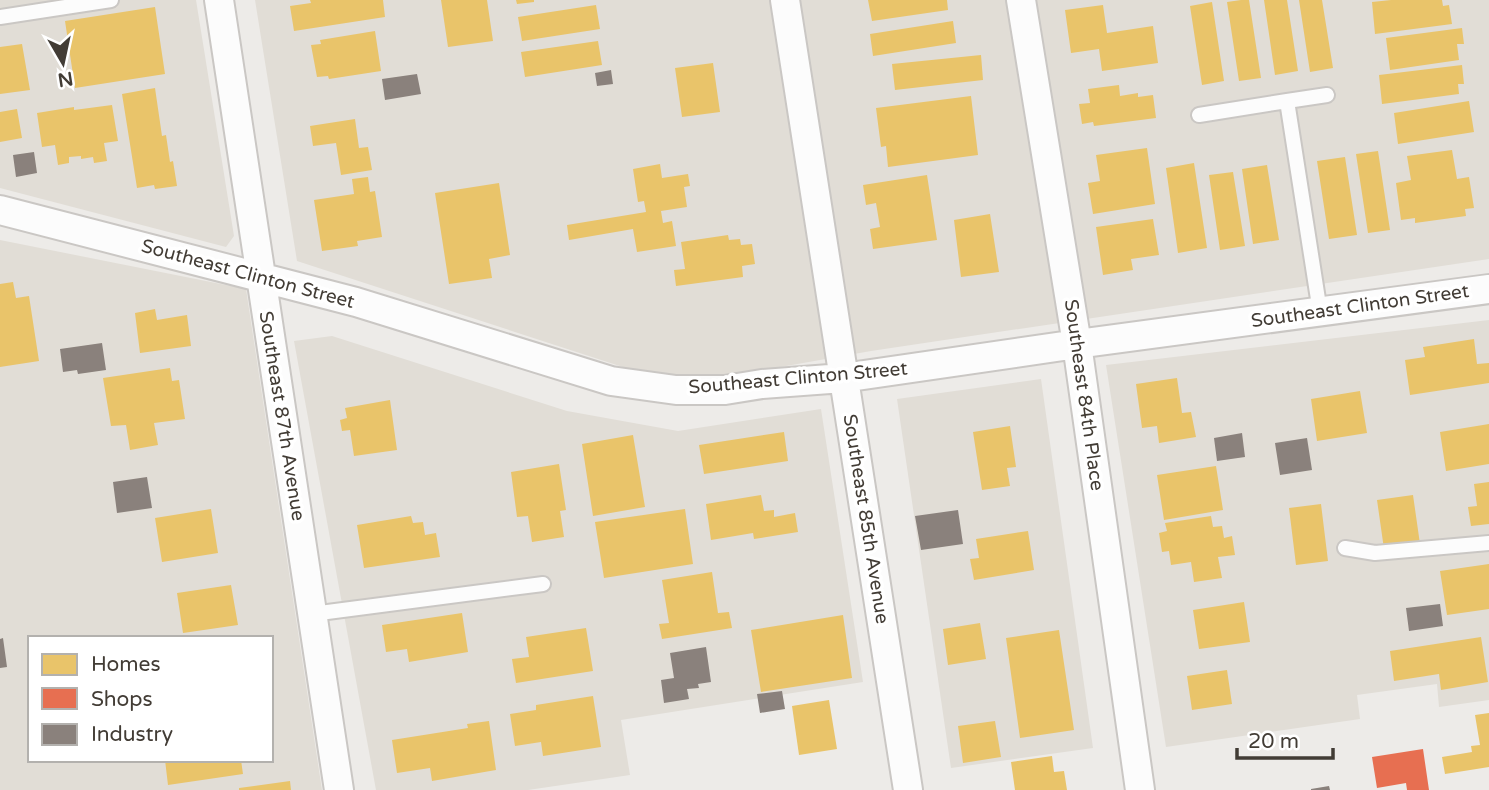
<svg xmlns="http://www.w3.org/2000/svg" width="1489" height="790" font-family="'Varela Round',sans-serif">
<rect width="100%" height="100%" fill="#edebe8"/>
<!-- residential -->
<path fill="#e1ddd6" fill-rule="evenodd" d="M0,0h196l38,236 -8,11 -226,-59z
M255,0h1234v259l-618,92 -165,29 -74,-10 -335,-109z
M0,240l246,49 76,501h-322zM30,638h241v122h-241z
M1489,320v380l-50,7 -2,-23 -80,11 3,24 -194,28 -60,-382z
M332,336l235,75 111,20 143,-22 42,273 -242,38 9,55 -102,15h-152l-82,-449z
M1041,379l52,369 -142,20 -54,-369z"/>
<!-- homes -->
<path fill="#e9c46a" d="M310,0h73l2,17 -91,14 -4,-25 21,-3z
M441,0h46l6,41 -45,6z
M516,0h18v2l-17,2z
M868,0h79l1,10 -76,11z
M1241,0h8l12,78 -22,3 -12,-79z
M1264,0h23l11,71 -23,4z
M1299,0h23l11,68 -23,4z
M1391,0h51l1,6 6,-1 3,19 -77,10 -3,-32z
M1212,2l12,79 -22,4 -12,-79z
M596,5l4,24 -78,12 -4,-24z
M1103,5l4,28 46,-7 5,37 -56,8 -3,-22 -28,4 -6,-43z
M155,7l10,67 -90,14 -10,-67z
M953,21l3,22 -83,13 -3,-22z
M1462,28l2,16h-7l2,16 -69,10 -4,-32z
M375,31l6,40 -52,8 -1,-3 -11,1 -6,-32 10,-1 -1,-4z
M598,41l4,24 -77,12 -4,-25z
M22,44l8,46 -30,4v-47z
M981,55l2,25 -88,10 -3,-26z
M713,63l7,49 -38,5 -7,-49z
M1462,65l2,19h-6l1,10 -77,10 -3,-29z
M1119,85l1,11 18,-3v4l15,-2 3,23 -62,8 -1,-4 -11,2 -3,-20 11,-1 -2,-14z
M155,88l7,48 4,-1 4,27 3,-1 4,25 -22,3 -1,-4 -17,3 -15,-94z
M971,96l7,59 -90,12 -2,-21 -5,1 -5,-39z
M1469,101l5,31 -76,12 -4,-31z
M112,105l6,36 -14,2 3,18 -13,2 -1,-6 -12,2v-3l-12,1v6l-11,2 -3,-20 -13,2 -5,-34 37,-6v3z
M17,109l5,29 -22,4v-30z
M355,119l4,29 9,-1 4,23 -31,5 -5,-32 -23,3 -3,-20z
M1147,148l8,56 -62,10 -5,-31 12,-2 -4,-26z
M1452,150l5,29 12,-2 5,31 -9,1 1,7 -51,7v-5l-14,2 -5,-37 15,-3 -4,-24z
M1378,151l12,79 -22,3 -12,-79z
M1345,157l12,78 -28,4 -12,-78z
M1194,163l13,85 -29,5 -12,-85z
M660,164l2,14 26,-4 2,12 -6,1 3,20 -26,4 2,12 9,-2 4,25 -39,6 -4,-23 -64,11 -2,-15 79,-13 -2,-11 -6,1 -5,-33z
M1267,165l12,75 -26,4 -11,-75z
M1233,172l12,74 -25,4 -11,-75z
M927,175l10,65 -64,9 -3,-20 10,-2 -4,-24 -10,2 -3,-20z
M368,177l2,15 5,-1 7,46 -25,4 1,5 -36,5 -8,-51 40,-6 -2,-15z
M499,183l11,72 -21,4 3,19 -43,6 -14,-91z
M990,214l9,58 -38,5 -7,-57z
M1153,219l6,36 -28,4 2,11 -30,5 -7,-48z
M728,235l1,5 11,-1 1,6 11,-1 3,20 -13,2 1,11 -67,9 -2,-16 11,-1 -4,-27z
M13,282l3,16 13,-2 10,65 -39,6v-83z
M155,309l2,11 30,-5 4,31 -51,7 -5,-40z
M1474,339l3,25 12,-1v20l-79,12 -5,-35 20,-3 -2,-10z
M170,368l2,13 7,-1 6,39 -31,4 4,22 -28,5 -4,-25 -15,1 -8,-48z
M1177,378l5,35 9,-1 5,25 -37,6 -2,-17 -15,2 -6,-44z
M1360,391l7,42 -50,8 -6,-42z
M390,400l7,50 -43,6 -4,-26 -8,1 -2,-11 7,-2 -2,-10z
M1489,424v40l-43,7 -6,-39z
M1010,426l6,41 -9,1 3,18 -28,4 -9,-58z
M784,432l4,29 -84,13 -5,-29z
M633,435l12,72 -52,9 -11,-72z
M559,464l7,46 -6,1 4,26 -32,5 -4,-26 -11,1 -6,-45z
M1216,466l7,44 -59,10 -7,-45z
M1489,482v42l-18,2 -3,-19 9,-1 -3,-22z
M761,495l3,16 10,-1v7l21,-4 3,19 -44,7 -1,-6 -42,7 -5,-36z
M1413,495l7,49 -36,5 -7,-49z
M1321,504l7,57 -32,4 -7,-57z
M211,509l7,44 -56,9 -7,-44z
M685,509l8,55 -89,14 -9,-56z
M411,516l2,7 10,-1 2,13 11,-2 4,24 -76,11 -7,-43z
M1211,516l2,11 9,-1 2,12 8,-2 3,19 -17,2 4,21 -28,4 -3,-20 -20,3 -2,-14 -7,1 -3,-19 8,-2 -2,-8z
M1028,531l6,39 -60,10 -4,-21 9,-1 -3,-19z
M1489,564v45l-42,6 -7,-44z
M712,572l6,41 11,-1 3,16 -70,11 -3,-15 10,-1 -7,-43z
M231,585l7,40 -55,8 -6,-40z
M1244,602l6,40 -51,7 -6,-39z
M462,613l6,39 -59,10 -2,-13 -21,3 -4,-27z
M843,615l9,63 -91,14 -10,-62z
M980,623l6,36 -38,6 -5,-36z
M586,628l7,43 -77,12 -4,-24 17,-2 -3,-20z
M1059,630l15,100 -54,8 -14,-100z
M1481,637l7,45 -47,8 -2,-16 -45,7 -4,-30z
M1227,670l5,34 -40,6 -5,-34z
M593,696l8,51 -58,9 -2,-14 -26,4 -5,-32 26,-4v-5z
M829,700l8,49 -38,6 -7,-49z
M1489,713v54l-44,7 -3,-17 30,-5 -1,-6 9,-1 -5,-30z
M489,721l7,49 -64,11 -2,-13 -33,5 -5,-33 76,-12 -1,-4z
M995,721l6,36 -38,6 -5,-37z
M1052,756l2,16 10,-1 3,19h-52l-4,-28z
M165,760h76l2,14 -75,11z
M290,781l1,9h-52v-2z"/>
<!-- shops -->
<path fill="#e76f51" d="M1423,749l6,41h-22l-1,-7 -29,5 -5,-31z"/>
<!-- industry -->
<path fill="#8a817c" d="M611,70l2,14 -16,2 -2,-13z
M417,74l4,20 -36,6 -3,-21z
M34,152l3,21 -21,4 -3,-22z
M102,343l4,27 -28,4 -1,-4 -14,2 -3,-23z
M1242,433l3,24 -28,4 -3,-23z
M1307,438l5,32 -32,5 -5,-32z
M147,477l5,31 -35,5 -4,-31z
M958,510l5,34 -42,6 -6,-34z
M1440,604l3,22 -34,5 -3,-23z
M3,638l4,29 -7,1v-29z
M706,647l5,35 -13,2 1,4 -12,1 2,10 -25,4 -3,-23 13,-2 -4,-25z
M782,691l3,18 -25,4 -3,-19z
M1329,786l1,4h-19v-1z"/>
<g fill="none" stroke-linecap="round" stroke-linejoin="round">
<!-- lane casing -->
<g stroke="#cac7c4" stroke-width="18">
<path id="lane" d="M0,17l111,-17
M1287,101l40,-6
M1199,115l88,-14 33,211
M1345,548l30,5 114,-10
M312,614l231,-30"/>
</g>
<!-- street casing -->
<g stroke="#cac7c4" stroke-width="32">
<path id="street" d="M219,0l120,790
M785,0l123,790
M1021,0l56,344 63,446
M0,210l356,92 255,79 65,9h49l37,-6 81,-6 234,-34 412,-55"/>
</g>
<!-- lane -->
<use href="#lane" stroke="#fcfcfc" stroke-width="14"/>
<!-- street -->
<use href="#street" stroke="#fcfcfc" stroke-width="28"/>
</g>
<g text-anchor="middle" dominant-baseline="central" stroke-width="7" stroke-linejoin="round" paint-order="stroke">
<!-- street labels -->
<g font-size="19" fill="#423c35" stroke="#fff">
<text transform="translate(248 274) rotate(15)">Southeast Clinton Street</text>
<text transform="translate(1360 306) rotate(-8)">Southeast Clinton Street</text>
<text transform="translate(798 378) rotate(-5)">Southeast Clinton Street</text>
<text transform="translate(1084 395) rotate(82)">Southeast 84th Place</text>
<text transform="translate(282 416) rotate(81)">Southeast 87th Avenue</text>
<text transform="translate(866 519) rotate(81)">Southeast 85th Avenue</text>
</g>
</g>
<!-- legend -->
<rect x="28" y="636" width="245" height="126" fill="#ffffff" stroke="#b3b1ae" stroke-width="2"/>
<rect x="42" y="654" width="35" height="21" fill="#e9c46a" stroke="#b3b1ae" stroke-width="2"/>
<text x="91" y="671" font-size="21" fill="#423c35">Homes</text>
<rect x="42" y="688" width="35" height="21" fill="#e76f51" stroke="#b3b1ae" stroke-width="2"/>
<text x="91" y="706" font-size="21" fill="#423c35">Shops</text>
<rect x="42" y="724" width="35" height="21" fill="#8a817c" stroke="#b3b1ae" stroke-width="2"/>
<text x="91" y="741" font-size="21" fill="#423c35">Industry</text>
<!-- north arrow -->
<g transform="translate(63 63) rotate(171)" stroke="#ffffff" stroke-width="5" paint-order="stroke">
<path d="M0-5L12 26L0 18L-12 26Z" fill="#423c35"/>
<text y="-10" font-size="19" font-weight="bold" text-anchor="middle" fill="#423c35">N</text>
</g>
<!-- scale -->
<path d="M1237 748v10h96v-10" fill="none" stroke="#423c35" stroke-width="3.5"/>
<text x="1248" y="748" font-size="21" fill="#423c35" stroke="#ffffff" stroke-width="5" paint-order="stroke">20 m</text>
</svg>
